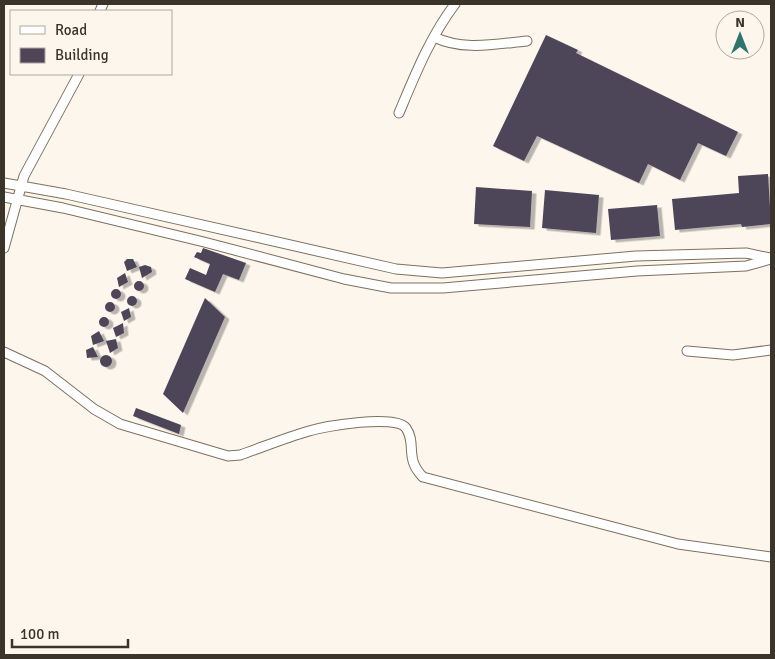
<svg xmlns="http://www.w3.org/2000/svg" width="775" height="659" font-family="Signika,sans-serif">
<defs>
<filter id="shadow"><feDropShadow dx="4.5" dy="2.5" stdDeviation="0" flood-color="#0004"/></filter>
</defs>
<rect width="100%" height="100%" fill="#fdf6ed"/>
<!-- building -->
<path fill="#4e4559" filter="url(#shadow)" d="M546,35l32,15 -2,3 162,79 -12,24 -28,-13 -18,37 -32,-16 -9,19 -102,-47 -13,25 -31,-15z
M768,174l3,50 -29,3 -1,-3 -66,6 -3,-31 67,-6 -1,-17z
M476,187l56,4 -2,36 -56,-3z
M545,190l54,5 -3,38 -54,-5z
M657,205l3,31 -49,4 -3,-31z
M203,248l43,15 -7,17 -16,-6 -8,18 -30,-13 5,-11 16,7 4,-11 -16,-7 3,-5 4,1z
M127,259h6l4,8 -10,4 -3,-9z
M145,265l6,2 1,5 -10,6 -3,-11z
M125,273l3,9 -9,5 -2,-9z
M134 286a5 5 0 1 1 10 0a5 5 0 1 1-10 0Z
M111 294a5 5 0 1 1 10 0a5 5 0 1 1-10 0Z
M127 301a5 5 0 1 1 10 0a5 5 0 1 1-10 0Z
M205,298l20,19 -42,96 -20,-19z
M105 307a5 5 0 1 1 10 0a5 5 0 1 1-10 0Z
M129,308l2,9 -7,4 -3,-9z
M99 322a5 5 0 1 1 10 0a5 5 0 1 1-10 0Z
M123,323l1,10 -8,4 -3,-9z
M99,331l5,10 -11,4 -2,-9z
M116,339l2,9 -8,5 -4,-12z
M93,347l5,10 -11,1 -1,-8z
M100 361a6 6 0 1 1 12 0a6 6 0 1 1-12 0Z
M136,408l45,17 -2,9 -46,-18z"/>
<g fill="none" stroke-linecap="round" stroke-linejoin="round">
<!-- street casing -->
<g stroke="#7f705d" stroke-width="11">
<path id="street" d="M100,11l3,-7
M434,37c29,14 61,7 93,4
M399,113c16,-38 31,-76 56,-109
M4,183l62,11 330,75 46,4 194,-17 110,-3 24,5
M4,197l59,11 141,34 140,37 47,9h52l194,-17 109,-5 25,-7
M4,248l20,-72 55,-102
M687,351l46,4 38,-5
M4,352l41,19 49,38 26,15 108,32 12,-1c23,-8 45,-17 69,-24 16,-5 87,-17 97,-3 11,16 -2,30 17,49l255,67 93,13"/>
</g>
<!-- street -->
<use href="#street" stroke="#fff" stroke-width="9"/>
</g>
<!-- border -->
<rect width="775" height="659" fill="none" stroke="#3a342b" stroke-width="10"/>
<!-- legend -->
<rect x="10" y="10" width="162" height="65" fill="#fdf6ed" stroke="#afa89f"/>
<rect x="20" y="26" width="25" height="8" fill="#ffffff" stroke="#afa89f"/>
<text x="55" y="35" font-size="15" fill="#3a342b">Road</text>
<rect x="20" y="48" width="25" height="15" fill="#4e4559" stroke="#afa89f"/>
<text x="55" y="60" font-size="15" fill="#3a342b">Building</text>
<!-- north arrow -->
<g transform="translate(740 35)"><circle r="24" fill="#fdf6ed" stroke="#afa89f"/>
<path d="M0-4L9 19L0 12L-9 19Z" fill="#2e756e"/>
<text y="-8" font-size="14" font-weight="bold" text-anchor="middle" fill="#3a342b">N</text>
</g>
<!-- scale -->
<path d="M12 639v8h116v-8" fill="none" stroke="#3a342b" stroke-width="2.5"/>
<text x="20" y="639" font-size="15" fill="#3a342b" stroke="#fdf6ed" stroke-width="4" paint-order="stroke">100 m</text>
</svg>
